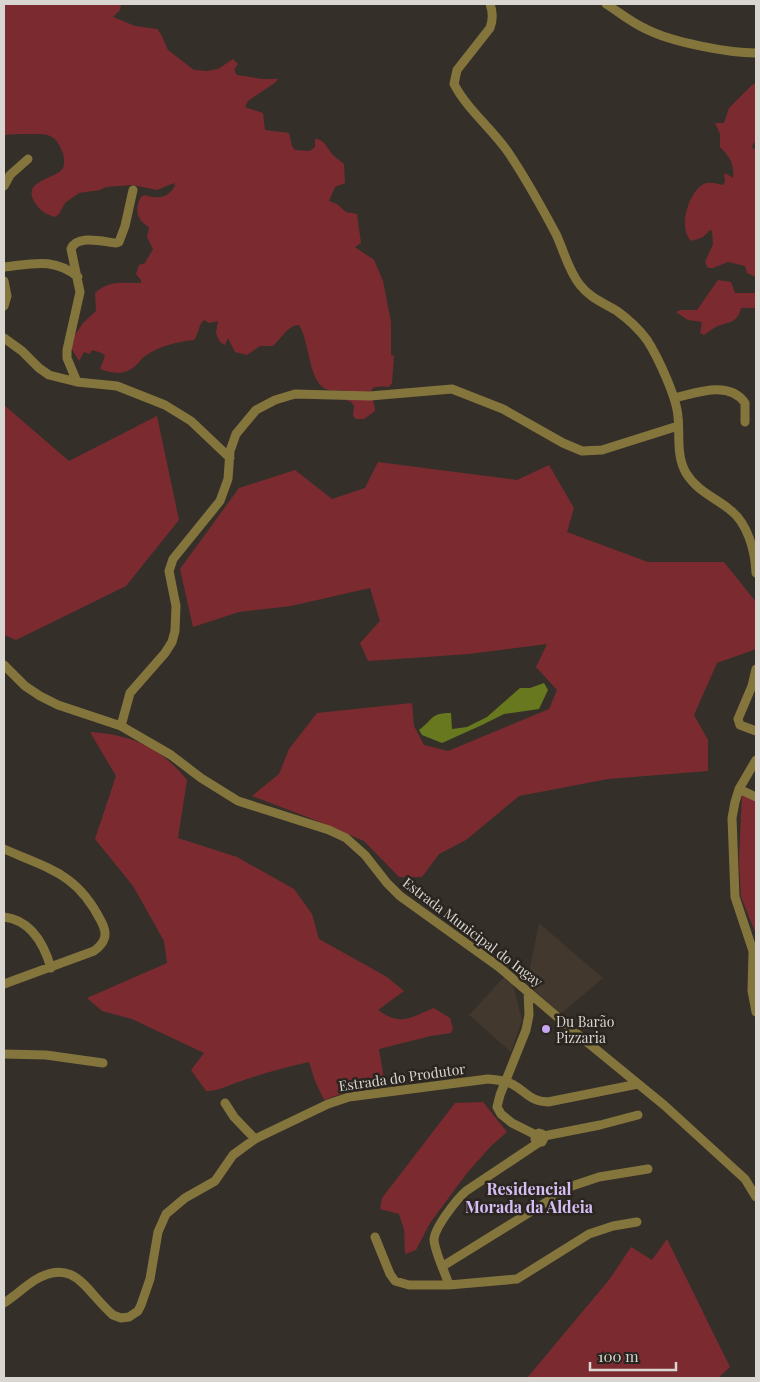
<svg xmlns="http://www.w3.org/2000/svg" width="760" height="1382" font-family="'Playfair Display',serif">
<rect width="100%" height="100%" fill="#352f29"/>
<!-- built -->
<path fill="#42382d" d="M539,923l64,55 -40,34h-5l-31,-29z
M505,976l8,9 9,35 -11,32 -42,-37z"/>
<!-- green -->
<path fill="#7b2b30" d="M4,4h117l-1,6 -7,7 22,9 22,3 4,5 7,16 26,20 13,1 11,-2 15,-10 5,5 -4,6 3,5 25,4h16l-2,3 -28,19 -3,6 18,6 2,17 24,3 3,13 3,4 15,1 5,-4v-8c10,0 12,10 19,17 3,3 7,5 10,8l1,19 -10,4 -6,14 8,3 9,8 11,2 4,29 -6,4 19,13 9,21 8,41v32l1,2 2,-1 -2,28 -3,4c-29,-3 -14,9 -14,24l-11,8h-8l-3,-3 1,-10 -3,-4 -5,-2 2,-9c-6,-1 -13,0 -19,-1 -21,-4 -19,-50 -30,-65 -9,-1 -19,14 -26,21h-13l-13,9 -12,-3 -7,-14 -3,7 -5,-3 -4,-9 2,-12 -9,2 -5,-3c-6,5 -5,14 -10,20 -18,2 -34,6 -49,16 -4,3 -7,8 -11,11 -11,9 -22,6 -34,2l5,-13 -3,-3 -10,-3 -2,4 -6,-2 -5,9 -10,-17 14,-21 13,-12 -1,-18c14,-13 27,-10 46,-10v-3l-5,-6 3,-9 6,-2 8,-14 -6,-12 2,-10c-12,-6 -15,-18 -8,-30l3,-2c14,4 23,4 31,-9l-1,-3 -17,7 -24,-5 -27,2 -6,3 -21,3 -14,10 -6,11 -4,3c-10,-3 -16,-7 -21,-16 -12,-21 23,-22 29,-33 2,-4 1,-10 0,-15 -8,-21 -16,-19 -36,-19 -8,0 -15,0 -23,1z
M756,83v59l-3,2 -1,4 4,1v128l-9,-4 -2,-7 -17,-4 -15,6h-5l-3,-6 8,-18 -1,-13 -2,-1 -7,7 -11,4c-16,-11 -2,-55 15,-58 4,-1 11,1 16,2l2,-3 -1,-7 1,-2 8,5c2,-14 -4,-22 -13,-31v-13l-5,-11h9l5,-15 23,-23z
M718,280l13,2 4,11h21v15h-15c-4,17 -14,13 -27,20 -4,2 -6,5 -10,7l-4,-2 2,-11 -14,-2 -12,-8 5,-2h16z
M4,405l65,56 88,-45 22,104 -53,66 -110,54 -12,-5z
M378,462l139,18 32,-15 25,43 -7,24 81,30h76l32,40v47l-39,14 -23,52 14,25v31l-100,8 -89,17 -53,44 -27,14 -17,23h-23l-35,-36 -49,-21 -63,-24 27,-22 10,-25 28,-36 95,-10 2,23 10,19 24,6 101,-42 8,-19 -21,-23 11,-23 -78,10 -101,7 -8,-18 20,-22 -10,-33 -79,18 -52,6 -46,15 -13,-58 59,-81 56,-18 37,29 33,-11z
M90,732c43,3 70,15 97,48l-9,58 59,19 57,32 18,25 7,25 68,38 17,14 -26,19c23,17 33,7 56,-2l16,10 3,10 -2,5 -20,3 -52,13 6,36 -33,5 -28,10 -9,-19 -6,-19c-21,5 -42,10 -62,17 -14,4 -26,12 -41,12l-15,-21 13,-17 -72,-34 -30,-8 -15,-13 80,-35 -3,-22 -31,-55 -38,-47 21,-63z
M742,794l14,7v133l-15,-37 -2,-36z
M483,1102l24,30 -16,14 -24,27 -37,50 -14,27 -11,4 -1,-25 -5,-15 -19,-5 2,-11 73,-95z
M667,1239l63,128 -12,11h-191l82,-98 22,-33 21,13z"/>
<!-- water -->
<path fill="#67781f" d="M544,683l4,7 -9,19 -35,5 -22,11 -40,18 -20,-8 -3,-5c15,-11 11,-17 32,-17l1,16 15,-2 20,-10 33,-29h10z"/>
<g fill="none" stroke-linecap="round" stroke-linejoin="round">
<!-- minor -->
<path stroke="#84753d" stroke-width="9" d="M490,4c3,8 3,16 0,24l-33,42 -3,14c13,25 37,44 54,68 17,25 33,54 48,82 8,17 12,36 24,51 10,13 24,18 37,26 11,8 22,18 30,29 11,17 30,58 31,77 2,18 -2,39 8,56 11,18 28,24 43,36 19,14 26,42 27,64
M606,4c13,8 26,19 40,25 25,13 82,24 110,24
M4,186l6,-11 18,-16
M4,267c28,-3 50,-10 74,10
M4,281l3,15 -3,10
M4,338l18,13 17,17 10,7 28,7 40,4 48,19 26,16 39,37
M77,382l-10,-24v-8l13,-58 -9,-43c6,-15 33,-7 45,-6l3,-1 6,-16 8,-36
M674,398c22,-5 55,-18 71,5v19
M4,665l21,21 15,10 18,9 63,21 50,29 30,23 37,23 91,29 17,8 19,17 22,28 13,13 99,71 77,66 88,72 81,74 11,18
M756,669l-4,17 -14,33 2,6 16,6
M121,726l9,-33 35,-40 7,-11 3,-11 1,-25 -7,-35 4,-12 47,-58 8,-22 2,-28 6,-17 20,-24 19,-10 20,-6 75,2 82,-7 51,20 60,34 19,8 20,-1 76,-24
M756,760l-17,29 -4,13 -3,16 3,79 18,54 -1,40 4,21
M739,789l17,8
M4,849c45,20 73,24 97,72 7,13 5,21 -7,30l-90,33
M4,917c27,3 40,27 47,51
M528,991l1,24 -3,15 -26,65 -3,12 4,7 11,9 24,12
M4,1054l42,1 57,8
M225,1103l9,14 21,22
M544,1136l56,-11 38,-10
M375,1237l15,37 5,7 14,4h40l68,-6 72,-45 24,-8 24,-4
M443,1266l129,-80 27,-9 49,-8
M449,1285c-4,-13 -14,-32 -15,-45 0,-12 23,-41 32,-49l72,-48 4,-1 2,-4 -2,-4 -3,-1 -3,3 -1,3 3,4
M4,1303c11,-7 20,-16 31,-23 40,-24 51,12 78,35l8,3 8,-1 9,-6 3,-6 9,-26 8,-47 8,-18 19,-16 30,-17 18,-26 22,-16 73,-35 21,-7 139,-18c9,1 16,1 24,5 15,8 17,17 36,18l90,-18"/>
</g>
<!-- markers -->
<circle fill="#c6a6f0" stroke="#2b251f" stroke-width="2" cx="546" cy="1029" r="5"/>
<g text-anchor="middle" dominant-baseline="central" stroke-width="5" stroke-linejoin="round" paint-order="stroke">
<!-- street labels -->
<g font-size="14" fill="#d9d6d2" stroke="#2b251f">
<text transform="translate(473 932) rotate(37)">Estrada Municipal do Ingay</text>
<text transform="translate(402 1077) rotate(-8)">Estrada do Produtor</text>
</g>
<!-- poi labels -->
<g font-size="14" fill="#d9d6d2" stroke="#2b251f" text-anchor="start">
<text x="556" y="1021">Du Barão<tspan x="556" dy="16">Pizzaria</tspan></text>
</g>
<!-- quarter labels -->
<g font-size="16" font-weight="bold" fill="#d5bef6" stroke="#2b251f">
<text x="529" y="1188">Residencial<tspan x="529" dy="18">Morada da Aldeia</tspan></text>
</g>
</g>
<!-- border -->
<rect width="760" height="1382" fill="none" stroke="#d9d6d2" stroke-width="10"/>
<!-- scale -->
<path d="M590 1362v8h86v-8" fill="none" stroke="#d9d6d2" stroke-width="2.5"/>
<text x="598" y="1362" font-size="15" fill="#d9d6d2" stroke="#2b251f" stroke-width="4" paint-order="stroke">100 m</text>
</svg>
